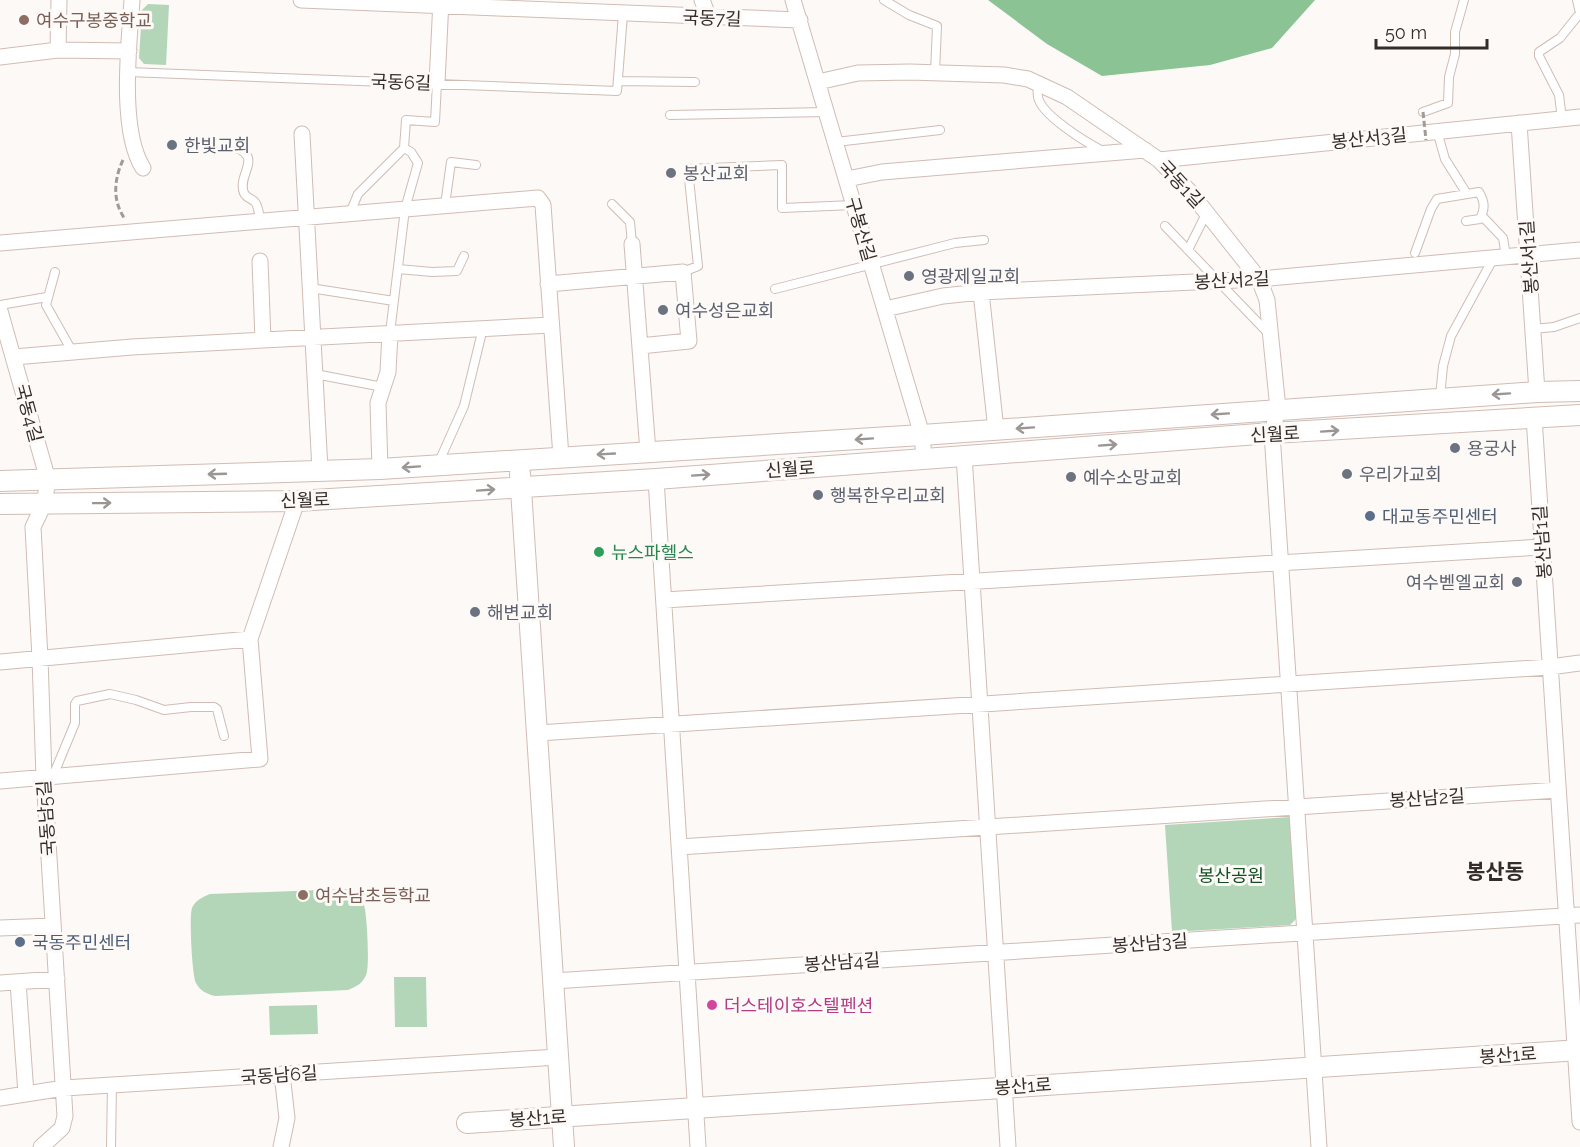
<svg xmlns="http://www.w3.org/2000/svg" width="1580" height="1147" font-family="Raleway,'Noto Sans KR',sans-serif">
<rect width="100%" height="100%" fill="#fdf9f7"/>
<!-- green -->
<path fill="#b3d6b8" d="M148,4l21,1 -3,60 -22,-1 -5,-6 3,-48z
M1291,817l6,101 -7,7 -118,7 -7,-107z
M348,889c7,4 13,8 16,16 3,8 6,63 2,70 -3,8 -10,12 -18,15l-133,6c-8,-2 -15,-5 -19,-13 -4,-7 -7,-67 -4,-75 3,-7 10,-11 18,-14z
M394,977h32l1,50h-32z
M317,1005l1,29 -48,1 -1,-29z"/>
<!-- forest -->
<path fill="#8bc394" d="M988,0h327l-43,48 -62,17 -108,11 -55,-32z"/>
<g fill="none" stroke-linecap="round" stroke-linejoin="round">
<!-- service casing -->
<g stroke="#d0bcb5" stroke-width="10">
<path id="service" d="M884,0l25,15 28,11 -2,47
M1577,0l3,13
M128,72l489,19 6,-77
M618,81l77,1
M1038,82c0,5 -1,10 0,15 3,18 49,46 65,54
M1423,112l25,-9 1,-26 6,-23v-22l9,-32
M670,115l157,-3
M1562,119l-3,-24 -20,-39v-4l21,-14 20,-25
M1439,138l6,21 22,35 12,-2c6,10 6,17 1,27l-14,2
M836,142l104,-12
M229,146c38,9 7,28 15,47 2,5 7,5 11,9 4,5 4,13 5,19
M612,204l18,18 2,22
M445,205l6,-43 25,3
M350,213l8,-19 46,-46 2,-28 29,2 2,-39
M1482,216l21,22 3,18
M1165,226l103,107
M1188,250l19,-38
M1415,253l16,-44 6,-10 30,-5
M398,269l34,3 25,-1 7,-15
M55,272l-9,33 26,46
M683,272l15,-6 -10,-97 94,-4v43l72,-3
M310,288l84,13
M775,289l180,-46 29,-3
M0,305l47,-8
M1533,329l21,-2 26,-9
M390,333l15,-124 13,-46 -7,-11 -7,-4
M315,374l68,13
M1440,397l3,-31 8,-30 42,-77
M438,464l26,-58 19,-78
M53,776l22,-53v-19l2,-3 33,-7 26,6 28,10 27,-3h23l3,2 7,27
M111,1147l1,-62"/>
</g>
<!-- minor casing -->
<g stroke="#d0bcb5" stroke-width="17">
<path id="minor" d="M132,0c-3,44 -13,130 11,168
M301,0l499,20
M702,0l7,18
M793,0l129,435 2,23
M58,50l1,-50
M0,57l58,-7 71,1
M818,82l40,-9 52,-1 94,3 24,4 39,18 92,63 31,32 69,87 8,21 11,109 -6,24 47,714
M437,83l4,-83
M1519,123l18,269
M302,134l18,336
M1159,160l421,-43
M847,179l35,-7 263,-22
M0,243l538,-45 5,7 18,252
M632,244l16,208
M260,261l3,79
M548,284l135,-12 6,69 -49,5
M981,292l15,138
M885,309l58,-13 38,-4 278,-13 321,-29
M0,311l48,169 -4,24 -11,23 7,131 4,119 21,339 -3,12 -21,19
M14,357l118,-10 419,-22
M1534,417l46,705
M964,455l44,692
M380,469l-2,-66 10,-31 2,-39
M656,479l42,668
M664,600l878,-53
M0,662l250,-23
M538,733l1012,-66 30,-4
M0,781l260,-22 -10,-120 47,-138
M679,847l879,-57
M0,928l53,-2
M553,981l1027,-66
M18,982l8,112
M0,983l57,-4
M0,1098l64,-10 494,-31
M281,1147l6,-29 -5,-44"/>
</g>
<!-- tertiary casing -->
<g stroke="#d0bcb5" stroke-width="22">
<path id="tertiary" d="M520,474l44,673
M0,481l380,-12 542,-34 615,-43 43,-1
M0,504l297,-3 359,-22 616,-46 308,-18
M467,1123l1113,-73"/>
</g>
<!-- path -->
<path stroke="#a19b98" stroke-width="3" stroke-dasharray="6 3" stroke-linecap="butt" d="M123,160c-9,19 -11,41 2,59"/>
<!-- service -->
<use href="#service" stroke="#fff" stroke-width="8"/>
<!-- minor -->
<use href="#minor" stroke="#fff" stroke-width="15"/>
<!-- tertiary -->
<use href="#tertiary" stroke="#fff" stroke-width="20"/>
<!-- path-bridge -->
<path stroke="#a19b98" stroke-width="3" stroke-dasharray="6 3" stroke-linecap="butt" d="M1423,112l3,28"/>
</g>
<!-- one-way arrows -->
<defs><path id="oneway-shaft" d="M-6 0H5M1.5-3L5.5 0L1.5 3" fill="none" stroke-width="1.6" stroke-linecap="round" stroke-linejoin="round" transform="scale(1.5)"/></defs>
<g stroke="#9a9694">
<use href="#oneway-shaft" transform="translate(1501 394) rotate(176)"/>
<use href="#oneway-shaft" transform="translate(1220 414) rotate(176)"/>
<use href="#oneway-shaft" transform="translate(1025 428) rotate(176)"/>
<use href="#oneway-shaft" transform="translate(1330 431) rotate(-4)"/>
<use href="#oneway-shaft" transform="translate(864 439) rotate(176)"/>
<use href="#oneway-shaft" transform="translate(1108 445) rotate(-4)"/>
<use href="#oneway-shaft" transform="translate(606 454) rotate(177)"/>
<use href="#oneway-shaft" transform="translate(411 467) rotate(176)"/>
<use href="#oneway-shaft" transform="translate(217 474) rotate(178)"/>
<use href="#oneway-shaft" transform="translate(701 475) rotate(-4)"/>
<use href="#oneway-shaft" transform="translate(486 490) rotate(-4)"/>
<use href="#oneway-shaft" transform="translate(102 503) rotate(-1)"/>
</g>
<!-- markers -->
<g fill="#8d6e63" stroke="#fdf9f7" stroke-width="2">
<circle cx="24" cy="20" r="6"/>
<circle cx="303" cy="895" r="6"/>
</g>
<g fill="#6b7280" stroke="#fdf9f7" stroke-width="2">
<circle cx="172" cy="145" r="6"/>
<circle cx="671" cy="173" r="6"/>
<circle cx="909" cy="276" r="6"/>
<circle cx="663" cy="310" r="6"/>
<circle cx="1455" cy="448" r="6"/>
<circle cx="1347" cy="474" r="6"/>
<circle cx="1071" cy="477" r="6"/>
<circle cx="818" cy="495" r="6"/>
<circle cx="1517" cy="582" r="6"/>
<circle cx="475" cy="612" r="6"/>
</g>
<g fill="#5c6f8a" stroke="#fdf9f7" stroke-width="2">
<circle cx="1370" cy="516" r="6"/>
<circle cx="20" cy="942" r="6"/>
</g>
<circle fill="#2e9e5b" stroke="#fdf9f7" stroke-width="2" cx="599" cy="552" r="6"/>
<circle fill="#d1479c" stroke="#fdf9f7" stroke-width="2" cx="712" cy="1005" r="6"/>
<g text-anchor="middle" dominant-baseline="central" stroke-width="6" stroke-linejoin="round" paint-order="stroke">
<!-- street labels -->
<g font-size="18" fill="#342c29" stroke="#fdf9f7">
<text transform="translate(712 18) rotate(2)">국동7길</text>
<text transform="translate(401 82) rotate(2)">국동6길</text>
<text transform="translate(1369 138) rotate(-6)">봉산서3길</text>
<text transform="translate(1181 184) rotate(47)">국동1길</text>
<text transform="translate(861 229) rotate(74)">구봉산길</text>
<text transform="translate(1529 257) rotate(-94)">봉산서1길</text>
<text transform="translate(1232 280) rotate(-3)">봉산서2길</text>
<text transform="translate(29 413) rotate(75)">국동4길</text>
<text transform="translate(1275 434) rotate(-3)">신월로</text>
<text transform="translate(790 469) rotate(-4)">신월로</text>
<text transform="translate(305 500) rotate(-2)">신월로</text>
<text transform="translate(1542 542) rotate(-94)">봉산남1길</text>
<text transform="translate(1427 798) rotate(-4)">봉산남2길</text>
<text transform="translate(46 818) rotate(-94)">국동남5길</text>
<text transform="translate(1150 943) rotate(-4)">봉산남3길</text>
<text transform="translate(842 962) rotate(-4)">봉산남4길</text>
<text transform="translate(1508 1055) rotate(-4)">봉산1로</text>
<text transform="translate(279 1075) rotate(-4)">국동남6길</text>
<text transform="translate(1023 1086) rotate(-4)">봉산1로</text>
<text transform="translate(538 1118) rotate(-4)">봉산1로</text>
</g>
<!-- education labels -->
<g font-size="18" fill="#785e54" stroke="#fdf9f7" text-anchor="start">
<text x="36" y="20">여수구봉중학교</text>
<text x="315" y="895">여수남초등학교</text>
</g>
<!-- worship labels -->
<g font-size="18" fill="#5b616d" stroke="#fdf9f7" text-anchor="start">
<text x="184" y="145">한빛교회</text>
<text x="683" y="173">봉산교회</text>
<text x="921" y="276">영광제일교회</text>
<text x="675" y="310">여수성은교회</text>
<text x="1467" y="448">용궁사</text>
<text x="1359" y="474">우리가교회</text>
<text x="1083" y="477">예수소망교회</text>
<text x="830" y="495">행복한우리교회</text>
<text x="1505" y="582" text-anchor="end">여수벧엘교회</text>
<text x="487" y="612">해변교회</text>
</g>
<!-- service labels -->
<g font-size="18" fill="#4e5e75" stroke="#fdf9f7" text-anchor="start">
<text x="1382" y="516">대교동주민센터</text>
<text x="32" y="942">국동주민센터</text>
</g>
<!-- leisure labels -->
<g font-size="18" fill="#27864d" stroke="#fdf9f7" text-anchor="start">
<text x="611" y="552">뉴스파헬스</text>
</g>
<!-- park labels -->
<g font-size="18" fill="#125024" stroke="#fdf9f7">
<text x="1231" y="875">봉산공원</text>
</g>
<!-- hotel labels -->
<g font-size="18" fill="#b23c85" stroke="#fdf9f7" text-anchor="start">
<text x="724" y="1005">더스테이호스텔펜션</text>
</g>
<!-- quarter labels -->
<g font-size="21" font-weight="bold" fill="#342c29" stroke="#fdf9f7">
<text x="1495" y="871">봉산동</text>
</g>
</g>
<!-- scale -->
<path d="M1376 39v9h111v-9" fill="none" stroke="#342c29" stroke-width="3"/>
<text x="1385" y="39" font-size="18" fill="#342c29" stroke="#fdf9f7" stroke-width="4.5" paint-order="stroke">50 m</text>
</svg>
